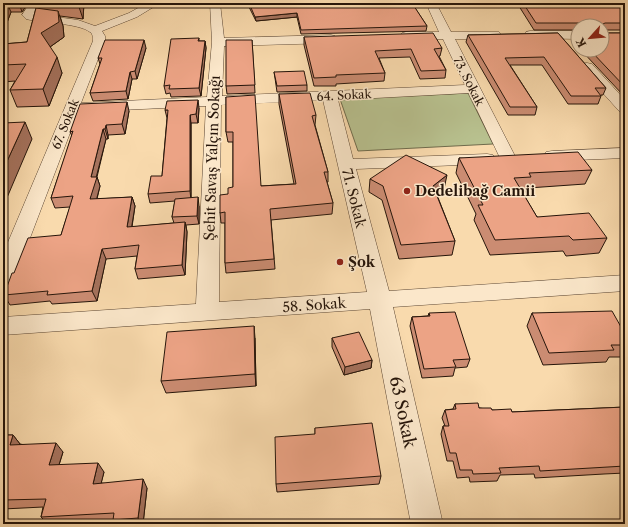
<svg xmlns="http://www.w3.org/2000/svg" width="628" height="527" font-family="'Libre Caslon Text',serif">
	<rect width="100%" height="100%" fill="#f9daad"/>
	<filter id="stains"><feTurbulence type="fractalNoise" baseFrequency=".005" numOctaves="4"/><feColorMatrix values="0 0 0 0 .2 0 0 0 0 .09 0 0 0 0 .02 0 0 0 .5 -.17"/></filter>
	<radialGradient id="worn" r=".72"><stop offset=".6" stop-color="#630" stop-opacity="0"/><stop offset="1" stop-color="#630" stop-opacity=".3"/></radialGradient>
	<path fill="#b8c18f" stroke="#6f6b4c" d="M468 93 493 144 358 151 340 99Z"/>
	<g fill="none" stroke-linecap="round" stroke-linejoin="round">
		<g stroke="#5b4633" stroke-width="1">
			<path id="minor" d="M30 3H40L34 14 78 20 95 26 129 13 147 3H160L137 17 102 31 105 36V41L81 103 207 97 212 42 210 3H220L224 38 331 35 335 36 337 39 335 42 331 43 224 46 222 96 465 85 443 39 406 40 402 39 400 36 402 33 406 32H439L426 3H436L451 32H499L501 35 499 38 495 39H455L516 158 514 162 508 163 502 162 500 158 469 93 338 100 353 159 487 154 493 155 495 159 493 163 487 164 356 169 389 291 625 275V291L393 307 443 524H411L370 309 3 335V317L196 304 206 106 78 112 14 280 11 286 3 288V254L93 41C93 38 93 34 90 32 78 23 42 23 26 19L22 15ZM323 100 367 292 219 302 221 105Z
				M530 31H578V39L526 38 524 35 526 32Z
				M587 63 592 64 625 100V114L620 112 582 70 580 67 582 64Z
				M625 148V158L552 161 546 160 544 156 546 152 552 151Z"/>
		</g>
		<use href="#minor" fill="#fbe7ca" fill-rule="evenodd"/>
	</g>
	<path fill="#cb8c72" stroke="#26150a" d="M3 3H28L22 12H11L3 33Z
		M34 3H84L83 19 60 16 63 26 64 37 50 47 62 73 49 106 17 107 10 90 15 81 3 82V44L27 42 36 8Z
		M247 3H417L416 5H413L427 26 426 31 301 34 297 17 256 21Z
		M517 3H624L625 30H603L604 33H625V95H623L581 50H602V26H578V30H534Z
		M558 33 606 88 603 95H601V96L598 104H568L542 65H510L537 107 535 115H508L466 42 468 35Z
		M575 33H578V47L572 40Z
		M304 37 442 48 440 56H439L446 70 445 78 420 79 410 57 379 58 385 73 384 81 336 84V86H314L304 45Z
		M199 38V41H205L206 48 201 96 171 97 170 93 166 94 164 86Z
		M252 40 255 93 227 94 226 86Z
		M146 48 137 79H132L128 99 93 101 90 93 100 64 98 58Z
		M274 72 307 85V91L277 92 275 78Z
		M279 94 316 115 315 125 328 172V182H327L333 203 332 214 271 220 275 269 226 273 225 263V223H221L220 213 228 194 233 187V142H228L226 132V97L261 186 294 184 279 104Z
		M199 108 198 123H191V198L199 206V224L186 225 187 232 185 275 138 279 135 269 137 256 106 259 97 301 52 304 50 301 10 305 4 295 14 273 61 235 70 207 55 208 51 198 72 136 70 132 129 111 125 134 108 135V139H106L97 177 100 186 97 199 132 197 135 206 132 227 174 223 172 217 175 201 150 203 148 194 162 176 167 118 165 110Z
		M459 158 592 170 585 184 528 188 526 192H522L537 217 607 238 599 253 566 256 563 251 490 255 474 220 476 214 456 173Z
		M370 179 444 189 437 195 455 241 452 255 399 259 382 200 369 192Z
		M429 313 470 359 467 367 455 368 453 376 422 378 410 326 412 317 428 316Z
		M532 313 625 334V354L623 357H609L606 362 543 365 527 326Z
		M255 338 256 386 166 393 161 381Z
		M332 338 372 360 371 368 344 375 332 347Z
		M455 404 492 410 512 412 625 407V473L604 474 535 478 534 474 500 475 497 481 470 482 469 477 457 478 453 461H447L441 434 443 426H445L442 418 445 410 453 409Z
		M315 428 381 476 379 484 277 492 276 484 315 434Z
		M3 435H13L20 444 63 452 59 465 104 472 101 483 147 488 143 524H115L114 521 48 524 41 517 43 507 3 509Z"/>
	<path fill="#a5725d" stroke="#26150a" d="M3 3H7L11 12 3 33Z
		M19 3H28L22 12Z
		M78 3H84L83 19 78 4Z
		M58 11 63 26 64 37 47 49 41 33Z
		M297 13V17L256 21 255 17Z
		M144 40 146 48 137 79 135 71Z
		M205 41 206 48 201 96 199 88Z
		M57 57 62 73 49 106 43 89Z
		M130 72 132 79 128 99 126 91Z
		M198 100 199 108 198 123 196 114Z
		M127 102 129 111 125 134 122 124Z
		M190 115 191 123V200L190 191Z
		M25 122 32 139 3 207V170Z
		M106 125 108 135V139L105 129Z
		M103 129 106 139 96 178 97 177 100 186 94 209 90 199 91 177Z
		M447 175 444 189 430 200 433 186Z
		M132 197 135 206 130 237 127 227Z
		M198 197 199 206V224L197 216Z
		M185 222 187 232 185 275 182 265Z
		M102 249 106 259 97 301 92 291Z
		M254 326 255 338 256 386 255 374Z
		M372 360 371 368 344 375 345 367Z
		M13 435 20 444 17 454 10 445Z
		M56 443 63 452 56 474 49 465Z
		M98 463 104 472 99 492 93 484Z
		M143 479 147 488 143 524H141L138 518Z"/>
	<path fill="#eca385" stroke="#26150a" d="M68 3H78V4Z
		M249 3H412L427 26 301 30 297 13 255 17Z
		M523 3H624L625 23H605L603 24 604 33H625V87L590 50H602V26H581V23H536Z
		M36 8 58 11 59 22 41 33 57 57 43 89 10 90 26 64 3 65V44L27 42Z
		M433 33 442 48 434 49 446 70 421 71 411 49 375 51 385 73 336 75V77L314 78 304 37Z
		M558 33 606 88H595L601 96H571L544 57 505 58 537 107H510L468 35Z
		M575 33H578V37Z
		M199 38 198 41H205L199 88 169 89 170 85 164 86 171 39Z
		M105 40H144L135 71 130 72 126 91 90 93 102 58H98Z
		M226 40H252L255 85 226 86Z
		M304 71 307 85 277 86 274 72Z
		M310 93 316 115 312 116 328 172H324L333 203 270 209 274 259 225 263V212L220 213V195L228 194V188L233 187V132H226V97L255 95 261 186 296 184 279 94Z
		M198 100 196 114 190 115V191L148 194 151 176H162L168 110H165L167 101Z
		M127 102 122 124 106 125 105 129H103L91 177H97L90 199 132 197 127 227 185 222 182 265 135 269 139 245 102 249 92 291 47 295 48 291 4 295 12 273H14L28 238 61 235 73 196 51 198 73 131 70 132 80 104Z
		M25 122 3 170V123Z
		M578 152 592 170 529 173 531 177 514 178 537 217 589 213 607 238 573 240 569 236 495 240 478 205H483L459 158Z
		M406 155 447 175 433 186 455 241 401 245 383 186 370 179Z
		M198 197 197 216 172 217 175 199Z
		M612 311 625 334V345H611L614 350 549 353 532 313Z
		M455 312 470 359 453 360 456 367 424 369 412 317 430 316 429 313Z
		M254 326 255 374 161 381 167 332Z
		M359 332 372 360 345 367 332 338Z
		M478 403 479 408H491L492 410 511 409 512 412 625 407V466L540 471 539 466 499 468 501 473 473 474 472 470H460L456 453H450L443 426H449L445 410 456 409 455 404Z
		M372 423 381 476 276 484 275 437 315 434V428Z
		M3 435H13L10 445 56 443 49 465 98 463 93 484 143 479 138 518 113 520 114 513 41 517 46 499 3 500Z"/>
	<g fill="#8f2418" stroke="#fbe7ca" stroke-width="1.5">
		<circle cx="407" cy="191" r="4"/>
		<circle cx="340" cy="262" r="4"/>
	</g>
	<g text-anchor="middle" dominant-baseline="central" stroke-width="3" stroke-linejoin="round" paint-order="stroke">
		<g font-size="12" fill="#26150a" stroke="#fbe7ca">
			<text transform="translate(469 81) rotate(63)">73. Sokak</text>
			<text transform="translate(344 95) rotate(-3)">64. Sokak</text>
			<text transform="translate(65 124) rotate(-68)">67. Sokak</text>
		</g>
		<g font-size="14" fill="#26150a" stroke="#fbe7ca">
			<text transform="translate(212 158) rotate(-88)">Şehit Savaş Yalçın Sokağı</text>
			<text transform="translate(354 198) rotate(76)">71. Sokak</text>
			<text transform="translate(314 305) rotate(-4)">58. Sokak</text>
		</g>
		<g font-size="14" font-weight="bold" fill="#26150a" stroke="#fbe7ca" text-anchor="start">
			<text x="415" y="191">Dedelibağ Camii</text>
			<text x="348" y="262">Şok</text>
		</g>
		<g font-size="17" fill="#26150a" stroke="#fbe7ca">
			<text transform="translate(403 412) rotate(78)">63 Sokak</text>
		</g>
	</g>
	<rect width="628" height="527" fill="none" stroke="#f9daad" stroke-width="16"/>
	<rect x="4" y="4" width="620" height="519" fill="none" stroke="#26150a" stroke-width="2"/>
	<rect x="8" y="8" width="612" height="511" fill="none" stroke="#26150a"/>
	<g transform="translate(590 38) rotate(243)"><circle r="19" fill="#fbe7ca" stroke="#a6937d"/>
	<path d="M0-3L7 15L0 10L-7 15Z" fill="#8f2418"/>
	<text y="-6" font-size="11" font-weight="bold" text-anchor="middle" fill="#26150a">K</text>
	</g>
	<rect width="100%" height="100%" filter="url(#stains)"/>
	<rect width="100%" height="100%" fill="url(#worn)"/>
</svg>
